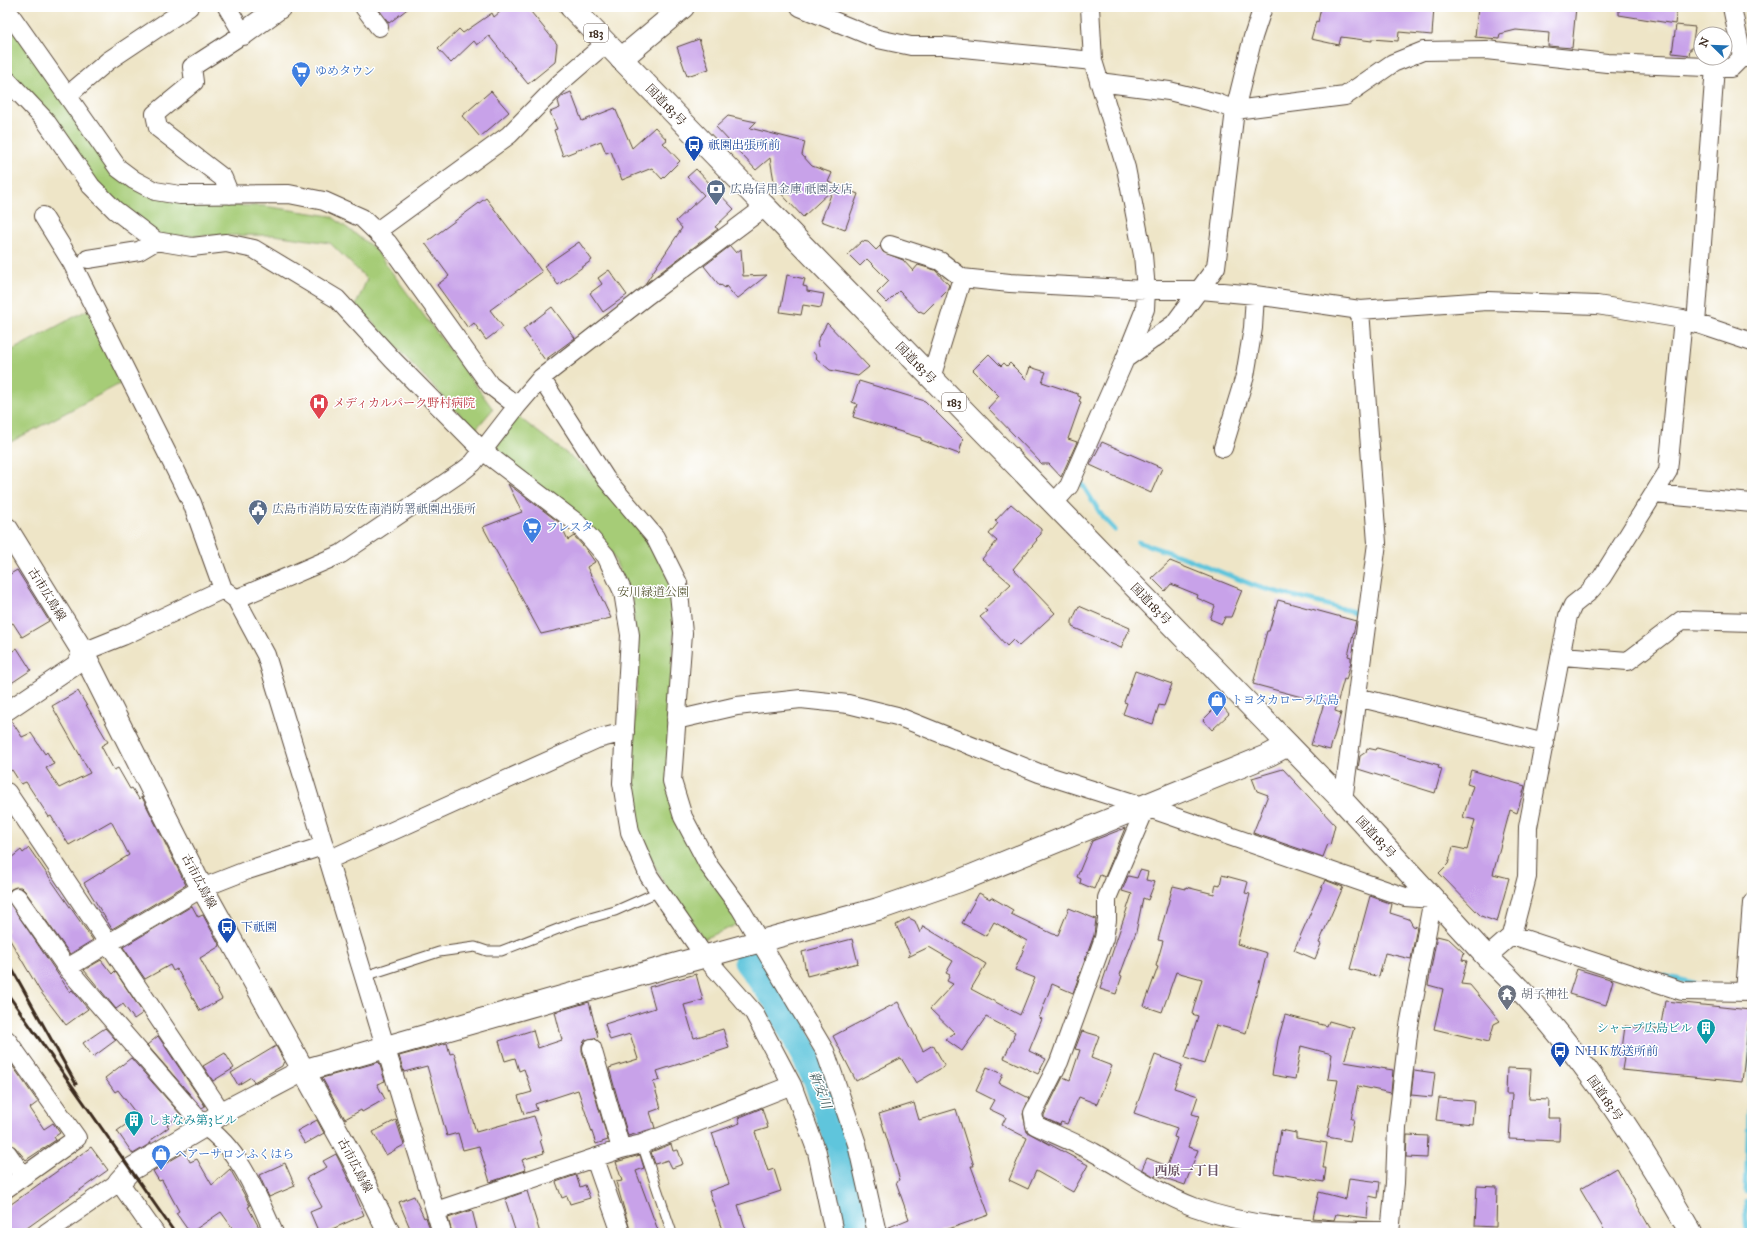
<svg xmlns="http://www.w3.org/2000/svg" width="1759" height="1240" font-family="'IM FELL Great Primer','Noto Serif JP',serif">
	<rect width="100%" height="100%" fill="#fff"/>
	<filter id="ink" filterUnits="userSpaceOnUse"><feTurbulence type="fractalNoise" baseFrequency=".025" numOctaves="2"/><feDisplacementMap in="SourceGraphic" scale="8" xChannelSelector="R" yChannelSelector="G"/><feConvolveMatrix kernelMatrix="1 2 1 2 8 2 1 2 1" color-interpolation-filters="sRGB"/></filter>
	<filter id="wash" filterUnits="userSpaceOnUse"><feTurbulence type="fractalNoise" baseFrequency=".012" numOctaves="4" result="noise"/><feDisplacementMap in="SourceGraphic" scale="16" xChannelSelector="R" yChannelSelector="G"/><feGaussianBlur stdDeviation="0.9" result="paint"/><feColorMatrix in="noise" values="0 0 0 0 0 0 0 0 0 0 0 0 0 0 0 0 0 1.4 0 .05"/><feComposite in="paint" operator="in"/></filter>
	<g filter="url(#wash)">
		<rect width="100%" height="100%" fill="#eee5c7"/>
		<path fill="#a6cc77" stroke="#707b4a" d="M7 22 136 188 197 205 264 206 331 216 374 248 493 409 475 430 356 305 367 279 330 243 274 235 162 236 105 193 7 73Z
			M89 309 127 380 7 444V353Z
			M517 416 591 472 646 534 676 585 668 780 743 922 704 939 663 882 637 829 631 776 638 664 632 599 610 549 493 452Z"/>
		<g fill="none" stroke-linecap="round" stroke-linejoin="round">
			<path stroke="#5fc5dc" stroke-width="5" d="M1079 479 1102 516 1115 530
				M1138 542 1186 558 1258 587 1362 614V617
				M1664 976 1694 983
				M1746 1192 1752 1033
				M1746 1202 1748 1233"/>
			<path stroke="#5fc5dc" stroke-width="29" d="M748 961 778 1001 818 1081 841 1150 862 1233"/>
		</g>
		<g id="blocks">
			<path fill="#c8a2e9" d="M377 7H410L389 23Z
				M506 7H527L557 44 555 62 528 84 489 36 477 45 474 41 451 63 438 49 459 29 463 33 492 13 494 17Z
				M1321 7H1434L1432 35 1399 32 1398 41 1372 39V41L1341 37 1339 45 1311 39 1316 21 1318 22Z
				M1478 7H1576L1572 48 1548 46 1549 33 1516 30 1500 34 1499 39 1475 37Z
				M1619 7H1677L1675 24 1619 15Z
				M1676 25 1695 27 1692 49H1690L1689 55 1672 53Z
				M699 39 709 69 687 76 677 47Z
				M491 91 509 112 480 137 462 116Z
				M571 92 582 121 615 108 632 148 655 127 667 140 663 143 680 161 662 179 652 168 622 180 611 151 606 153 601 141 563 156 554 130 557 129 550 112 560 108 558 101 562 96Z
				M728 116 756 122 750 128 805 142 802 155 812 166 832 173 828 182 858 194 845 230 821 221 833 189 803 217 775 187 770 158 756 170 716 127Z
				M696 169 734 209 715 227 718 229 645 284 682 228 676 221 704 195 687 177Z
				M486 198 542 272 490 310 503 327 486 340 474 323 468 328 437 285 449 276 425 243Z
				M862 241 868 242 876 250 880 246 883 252 903 260 913 271 918 265 935 270 949 285 947 290 924 313 920 311 919 312 899 291 887 303 877 293 889 281 867 259 860 266 848 254Z
				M579 242 592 260 558 285 544 266Z
				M730 246 736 253 741 249 743 276 767 275 737 299 726 286 725 288 721 285 720 286 704 266Z
				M609 270 627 295 603 312 590 293 602 284 598 278Z
				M787 275 805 279 803 286 807 287V291L824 294 821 308 803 305 801 315 780 312Z
				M552 307 575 338 545 360 523 329Z
				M827 323 869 367 858 376 830 370 816 358 817 357 813 352 818 347 817 342Z
				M989 354 1001 366 1004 363 1007 366 1010 363 1026 379 1030 367 1046 372 1042 382 1078 394V396L1081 397 1079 401 1081 402 1068 439 1077 442 1061 477 1049 464H1042L988 408 999 396 973 370Z
				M859 381 925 401 963 439 959 454 921 440V438L853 417 857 404 852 402Z
				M1102 442 1162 468 1151 493 1090 465Z
				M508 484 560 523 568 540 574 536 585 548 595 562 587 567 611 618 541 634 483 527 522 512Z
				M1011 504 1041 529V534L1036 539 1037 540 1013 569 1055 613 1019 646 1013 640 1007 646 980 617 987 611 984 609 1011 584 982 559 997 541 989 534 998 523 995 521Z
				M1170 561 1242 590 1231 617H1225L1222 624 1210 619 1215 606 1197 598 1198 595 1171 584 1165 591 1152 578Z
				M17 570 49 621 22 637 13 623 7 626V576Z
				M1278 600 1356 621 1348 656 1351 657V662L1346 680 1344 679 1335 711 1341 713 1330 750 1311 745 1324 703 1253 684 1267 631H1269Z
				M1079 606 1130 628 1121 648 1072 627V621Z
				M17 648 31 670 7 686V655Z
				M1135 671 1172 684 1164 706 1159 705 1153 724 1123 714 1127 703 1124 702Z
				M78 691 108 742 101 746 114 770 118 768 130 789 132 788 139 799 142 797 186 885 112 929 84 883 129 855 111 821 69 845 51 816 49 817 26 782 21 784 12 770 7 773V721L11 720 22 737 31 733 45 754 47 752 54 764 46 768 59 788 90 773 52 706Z
				M1220 703 1229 714 1212 730 1203 720Z
				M1367 748 1376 750 1377 748 1439 765 1438 768 1442 769 1435 793 1358 769 1360 756 1366 752Z
				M1283 769 1335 825 1330 845 1328 844 1323 857 1253 833 1268 795 1257 791 1252 778Z
				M1471 770 1525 786 1517 813 1510 810 1493 874 1509 878 1497 922 1481 916 1439 873 1448 864 1453 847 1467 850 1475 820 1463 817 1473 786 1467 784Z
				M1125 828 1105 877 1100 875 1094 889 1080 883 1081 879 1077 877 1092 841Z
				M29 848 93 940 70 954 25 891 21 887H16L11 889 7 895V864L12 860 11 858 21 850 23 853Z
				M1140 870 1148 872 1146 880 1155 882 1148 900 1143 898 1136 932 1120 975 1122 976 1116 994 1100 989 1132 894 1122 891 1128 876 1137 878Z
				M1222 875 1248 882 1245 893 1250 894 1237 944 1267 953 1246 1033 1216 1025 1204 1064 1185 1058 1198 1016 1192 1014 1202 979 1176 972 1162 1012 1144 1006 1158 967 1156 966 1163 941 1158 940 1173 886 1186 889V887L1214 894 1216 884 1220 885Z
				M1325 880 1343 887 1319 943 1321 944 1315 959 1294 950Z
				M979 893 990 899 991 897 1013 910 1011 914 1053 934 1058 935 1069 908 1096 919 1094 935 1073 993 1052 984 1039 1018 1042 1019 1029 1051 1046 1059 1038 1074 1004 1058 1014 1037 1013 1036 1015 1032 986 1017 962 1051 945 1039 955 1033 930 1009 953 984 947 981 950 975 946 973 953 961 929 947 908 957 910 954 896 925 909 918 915 921 920 933 923 926 986 964 971 989 1020 1015 1035 978 1015 970 1027 941 994 922 986 936 962 923Z
				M1370 896 1392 904 1390 913 1409 919 1413 926 1417 927 1411 959 1385 953 1379 977 1350 969Z
				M7 899 70 992 72 990 88 1009 66 1025 40 991 7 935Z
				M192 906 198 917 203 915 220 946 200 958 222 999 200 1011 177 969 173 971 170 965 145 979 123 947Z
				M1437 936 1449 939 1464 953 1462 960 1467 961 1461 984 1470 985 1500 1021 1494 1024 1489 1042 1434 1029 1443 989 1428 985Z
				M852 939 858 963 807 976 802 952Z
				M101 960 112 974 115 971 143 1013 134 1019 123 1004 116 1009 84 970Z
				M1577 969 1613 980 1606 1005 1569 994Z
				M696 974 703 1000 684 1005 694 1038 723 1029 729 1048 657 1071 660 1080 653 1082 661 1108 650 1112 655 1128 628 1136 609 1068 638 1059 630 1034 610 1040 605 1024 655 1008 649 987Z
				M1665 1001 1750 1010 1742 1082 1622 1070 1624 1058 1621 1057 1625 1026 1660 1030Z
				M589 1002 598 1037 585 1040 582 1045V1051L608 1140 596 1144 578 1090 535 1104 537 1110 524 1114 518 1096 532 1092 524 1069 519 1071 515 1058 505 1061 499 1041 533 1030 538 1048 562 1040 555 1012Z
				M898 1002 923 1051 933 1045 945 1066 916 1083 901 1058 856 1081 833 1036Z
				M1285 1015 1327 1026 1329 1021 1354 1028 1344 1062 1393 1070 1391 1093 1358 1086 1351 1119H1354L1350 1141 1327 1137 1338 1080 1328 1079 1332 1054 1301 1046 1295 1079 1272 1075 1278 1040Z
				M105 1028 116 1040 93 1057 83 1043Z
				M1082 1031 1099 1036 1091 1058 1112 1066 1097 1104 1079 1097 1067 1124 1061 1122 1060 1125 1044 1118V1115L1063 1077 1070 1080 1080 1050 1075 1049Z
				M158 1036 205 1106 202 1108 147 1045Z
				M447 1043 450 1054 454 1053 476 1132 534 1116 542 1139 540 1140 544 1153 522 1160 526 1170 490 1182 479 1146 463 1150 458 1133 447 1136 427 1066 404 1072 399 1056Z
				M276 1046 284 1061 282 1066 254 1082 251 1077 238 1085 231 1073Z
				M225 1053 234 1068 213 1081 203 1066Z
				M1155 1055 1182 1065 1174 1088 1198 1096 1192 1114 1199 1116 1188 1147 1198 1150 1185 1185 1156 1175 1155 1177 1142 1169 1147 1158 1167 1166 1177 1138 1174 1137 1177 1128 1134 1113Z
				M7 1058 38 1102 30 1108 44 1129 53 1123 60 1133 54 1137 56 1140 26 1160 15 1147 7 1143Z
				M131 1058 181 1115 167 1125 169 1127 150 1141 151 1143 133 1154 117 1131 138 1116 118 1090 115 1092 105 1078Z
				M379 1062 385 1081 377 1084 385 1099 362 1112 361 1110 345 1119 322 1078Z
				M987 1067 1003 1074 999 1083 1029 1098 1023 1114 1027 1132 1088 1165 1073 1192 1036 1171 1028 1189 1009 1180 1027 1138 1002 1125 1006 1117 989 1109 994 1100 976 1091Z
				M1507 1068 1531 1069 1529 1099 1549 1100 1548 1118H1560L1559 1141 1509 1139 1512 1094H1506Z
				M1414 1070 1435 1073 1432 1097 1411 1095Z
				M1439 1098 1474 1101 1472 1124 1436 1120Z
				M914 1103 919 1120 956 1109 974 1166H971L989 1215 937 1233H887V1228L909 1219 896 1182 900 1180 879 1114Z
				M762 1108 768 1128 755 1132 768 1171 774 1169 781 1191 738 1205 747 1233H723L709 1191 729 1184 712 1133 740 1123 738 1118Z
				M317 1120 324 1133 305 1144 297 1131Z
				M396 1120 404 1145 386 1155 373 1132Z
				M1281 1130 1296 1133V1138L1327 1143 1323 1168H1326L1324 1182 1274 1173Z
				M1407 1135 1428 1136 1427 1158 1406 1157Z
				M671 1144 673 1151 678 1150 683 1164 672 1168 668 1160 655 1164 651 1152Z
				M91 1147 108 1170 20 1233H7V1207Z
				M185 1152 190 1162 197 1159 212 1185 230 1169 244 1194 250 1206 248 1207 262 1233H236L221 1212 190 1233 176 1213 179 1211 162 1180 159 1181 153 1171Z
				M336 1154 350 1182 364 1215 323 1233H319L310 1212 322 1207 306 1178 327 1167 323 1161Z
				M640 1155 644 1168 636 1171 659 1233H631L616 1182 622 1181 616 1162Z
				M285 1163 295 1186 269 1197 259 1175Z
				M1616 1168 1653 1233H1606L1580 1189Z
				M576 1175 580 1187 585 1185 590 1198 570 1204 567 1196 562 1198 556 1182Z
				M1349 1178 1380 1182 1378 1198 1369 1196 1367 1218 1336 1214 1334 1220 1313 1218 1319 1192 1346 1199Z
				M1477 1186 1497 1187 1496 1227 1475 1226Z
				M527 1191 540 1233H516L505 1199Z
				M414 1196 424 1218 426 1217 431 1233H412L399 1202Z
				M472 1210 477 1230 466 1233H452L448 1218Z"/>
		</g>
	</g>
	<g filter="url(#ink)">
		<use href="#blocks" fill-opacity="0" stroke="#564637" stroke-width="1"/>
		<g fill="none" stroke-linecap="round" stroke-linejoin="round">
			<g stroke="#564637" stroke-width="11">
				<path id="service" d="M365 976 439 952 475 947 487 951H501L576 922 615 911 660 891
					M642 1144 672 1233"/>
			</g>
			<g stroke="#564637" stroke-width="20">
				<path id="minor" d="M227 7 243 34 192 67 194 82 155 114 158 128 223 178 230 195
					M364 7 379 27
					M800 7 878 39 911 46H943L1093 61
					M1732 7 1742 57
					M7 10 118 168 134 180 155 191 180 195 289 194 324 201 362 218 388 243 490 385 517 406
					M7 80 45 120 91 186 115 210 156 241 192 247 226 243 254 249 337 299 393 360 483 451 577 523 606 556 623 592 630 635 622 783 630 832 649 876 705 957 754 1013 792 1085 817 1152 834 1233
					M1099 82 1169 91 1217 103 1235 110 1345 96 1393 63 1423 51 1486 50 1607 63 1731 68 1742 57 1752 59
					M68 95 108 61 189 7
					M43 216 72 263 192 503 223 589 236 599 266 655 442 1233
					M377 231 509 135 561 82 606 43
					M890 245 940 261 962 278 931 378
					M88 259 139 251 156 241
					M962 278 1010 283 1146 290H1201L1255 295 1360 310 1487 301 1597 305 1683 319 1752 342
					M1696 324 1715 67
					M1125 359 1174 324 1216 267 1235 110 1253 37 1263 7
					M541 378 606 479 655 537 678 583 683 633 672 781 683 817 709 866 740 908 825 1051 857 1144 877 1233
					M1223 448 1245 376 1253 328 1255 295
					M1654 494 1752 503
					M1054 503 1069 486 1125 359 1145 309 1146 290 1143 255 1126 168 1093 61 1090 7
					M236 599 341 554 463 471 473 463 517 406 541 378 645 297 765 207
					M1562 656 1628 661 1682 620 1752 622
					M1357 697 1545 743
					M7 711 75 665 83 652 123 636 223 589
					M676 720 737 706 801 699 848 704 897 716 1039 773 1146 807 1405 897 1433 899 1409 1026 1397 1128 1395 1183 1390 1233
					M7 792 222 1113
					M1343 801 1377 543 1360 310
					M1146 807 1107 898V920L1104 938 1059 1062 1033 1113 1035 1125C1054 1134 1074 1142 1093 1152 1125 1170 1158 1193 1194 1207 1257 1230 1324 1231 1391 1231
					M328 860 597 739 625 732
					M17 897 67 968 204 1126C240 1149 257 1196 274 1233
					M1512 935 1527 877 1528 827 1568 616 1573 605 1588 593 1602 577 1668 471 1683 319
					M1487 957 1512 935 1682 991 1752 992
					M67 968 202 888 248 870 323 846
					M1745 992 1752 903
					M7 1040 77 1138 7 1188
					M592 1048 621 1149
					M7 1153 23 1176
					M595 1159 621 1233
					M436 1211 621 1149 642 1144 792 1085
					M46 1233 119 1182 155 1233"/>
			</g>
			<g stroke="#564637" stroke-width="24">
				<path id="tertiary" d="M243 34 280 7
					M621 59 683 7
					M119 1182 130 1170 204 1126 222 1113 302 1071 677 964 878 909 959 881 1269 755 1288 745"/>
			</g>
			<g stroke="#564637" stroke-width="24">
				<path id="secondary" d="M7 529 83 652 195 875 356 1165 389 1233"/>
			</g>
			<g stroke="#564637" stroke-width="24">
				<path id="trunk" d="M571 7 1343 801 1487 957C1571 1035 1635 1134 1691 1233"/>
			</g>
			<use href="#service" stroke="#fff" stroke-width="9"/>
			<use href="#minor" stroke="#fff" stroke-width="18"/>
			<use href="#tertiary" stroke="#fff" stroke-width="22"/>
			<use href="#secondary" stroke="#fff" stroke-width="22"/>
			<use href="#trunk" stroke="#fff" stroke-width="22"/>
			<path stroke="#3b2a1e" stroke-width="3" d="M7 960 76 1084
				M7 993 175 1233"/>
		</g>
	</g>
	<defs>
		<g id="supermarket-pin" transform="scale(1)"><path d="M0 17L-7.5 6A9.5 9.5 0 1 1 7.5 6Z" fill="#3f7fe0" stroke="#fff"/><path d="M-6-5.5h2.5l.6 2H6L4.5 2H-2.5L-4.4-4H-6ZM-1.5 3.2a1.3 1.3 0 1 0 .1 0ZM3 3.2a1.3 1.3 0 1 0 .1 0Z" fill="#fff"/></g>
		<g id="bus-pin" transform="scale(1)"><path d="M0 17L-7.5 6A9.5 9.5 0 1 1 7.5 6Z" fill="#1a4fb4" stroke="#fff"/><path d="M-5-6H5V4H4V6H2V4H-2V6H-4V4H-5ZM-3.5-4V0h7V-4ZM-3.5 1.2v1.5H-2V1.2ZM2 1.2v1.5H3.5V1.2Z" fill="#fff"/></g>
		<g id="bank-pin" transform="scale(1)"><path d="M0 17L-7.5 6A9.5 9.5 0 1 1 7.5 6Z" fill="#5c6f8a" stroke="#fff"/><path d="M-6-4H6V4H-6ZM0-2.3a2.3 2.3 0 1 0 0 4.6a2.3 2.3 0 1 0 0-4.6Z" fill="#fff"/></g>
		<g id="hospital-pin" transform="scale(1)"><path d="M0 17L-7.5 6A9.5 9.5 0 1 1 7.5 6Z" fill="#e0444e" stroke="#fff"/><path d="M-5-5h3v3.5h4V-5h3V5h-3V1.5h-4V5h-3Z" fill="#fff"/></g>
		<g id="civic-pin" transform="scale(1)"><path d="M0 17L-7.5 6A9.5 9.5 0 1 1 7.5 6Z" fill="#5c6f8a" stroke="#fff"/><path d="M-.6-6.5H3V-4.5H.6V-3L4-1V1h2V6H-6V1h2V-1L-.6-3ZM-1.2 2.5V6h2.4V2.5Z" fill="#fff"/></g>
		<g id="shop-pin" transform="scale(1)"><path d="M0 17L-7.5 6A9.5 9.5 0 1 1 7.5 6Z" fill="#3f7fe0" stroke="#fff"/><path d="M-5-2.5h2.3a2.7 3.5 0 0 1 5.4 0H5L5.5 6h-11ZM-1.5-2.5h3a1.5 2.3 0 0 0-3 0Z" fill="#fff"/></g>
		<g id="temple-pin" transform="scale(1)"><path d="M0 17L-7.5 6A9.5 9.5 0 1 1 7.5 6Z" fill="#6b7280" stroke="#fff"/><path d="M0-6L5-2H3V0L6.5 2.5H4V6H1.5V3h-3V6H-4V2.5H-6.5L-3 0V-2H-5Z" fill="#fff"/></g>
		<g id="building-pin" transform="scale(1)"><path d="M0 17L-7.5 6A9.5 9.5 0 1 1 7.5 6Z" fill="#0f9aa8" stroke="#fff"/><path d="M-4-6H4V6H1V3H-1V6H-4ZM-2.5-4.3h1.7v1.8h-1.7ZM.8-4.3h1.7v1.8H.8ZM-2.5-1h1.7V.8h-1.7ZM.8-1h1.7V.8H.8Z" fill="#fff"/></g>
	</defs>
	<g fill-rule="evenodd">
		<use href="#supermarket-pin" x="301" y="71"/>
		<use href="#bus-pin" x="694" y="145"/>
		<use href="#bank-pin" x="716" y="189"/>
		<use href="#hospital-pin" x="319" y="403"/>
		<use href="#civic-pin" x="258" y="509"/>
		<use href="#supermarket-pin" x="532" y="527"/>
		<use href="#shop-pin" x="1217" y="700"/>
		<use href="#bus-pin" x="227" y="927"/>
		<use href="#temple-pin" x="1507" y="994"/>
		<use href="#building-pin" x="1706" y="1028"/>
		<use href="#bus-pin" x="1560" y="1051"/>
		<use href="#building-pin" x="134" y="1120"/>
		<use href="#shop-pin" x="161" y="1154"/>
	</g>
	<g text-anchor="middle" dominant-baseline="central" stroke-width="3" stroke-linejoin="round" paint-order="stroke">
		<g fill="#fff" stroke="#766a62" stroke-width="1">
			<rect x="584" y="24" width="24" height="18" rx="3"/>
			<rect x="942" y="393" width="24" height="18" rx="3"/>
		</g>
		<g font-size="11" font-weight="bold" fill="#3b2a1e">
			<text x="596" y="33">183</text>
			<text x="954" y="402">183</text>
		</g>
		<g font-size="12" fill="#366cbe" stroke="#fff" text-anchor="start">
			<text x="315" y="71">ゆめタウン</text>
			<text x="546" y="527">フレスタ</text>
			<text x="1231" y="700">トヨタカローラ広島</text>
			<text x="175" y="1154">ヘアーサロンふくはら</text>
		</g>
		<g font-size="12" fill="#3b2a1e" stroke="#fff">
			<text transform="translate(666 105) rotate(46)">国道183号</text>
			<text transform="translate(916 363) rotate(46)">国道183号</text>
			<text transform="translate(47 594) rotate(58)">古市広島線</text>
			<text transform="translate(1151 604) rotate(46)">国道183号</text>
			<text transform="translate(1376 837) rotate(47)">国道183号</text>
			<text transform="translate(199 881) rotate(62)">古市広島線</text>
			<text transform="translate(1605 1098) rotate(55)">国道183号</text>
			<text transform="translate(355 1165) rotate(62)">古市広島線</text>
		</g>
		<g font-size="12" fill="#164399" stroke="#fff" text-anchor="start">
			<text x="708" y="145">祇園出張所前</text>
			<text x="241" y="927">下祇園</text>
			<text x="1574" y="1051">ＮＨＫ放送所前</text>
		</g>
		<g font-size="12" fill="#4e5e75" stroke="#fff" text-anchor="start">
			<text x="730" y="189">広島信用金庫 祇園支店</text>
			<text x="272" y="509">広島市消防局安佐南消防署祇園出張所</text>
		</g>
		<g font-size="12" fill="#be3a42" stroke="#fff" text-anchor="start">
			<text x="333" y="403">メディカルパーク野村病院</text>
		</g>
		<g font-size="12" fill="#5b5b39" stroke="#fff">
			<text x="653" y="592">安川緑道公園</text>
		</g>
		<g font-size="12" fill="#5b616d" stroke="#fff" text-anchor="start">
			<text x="1521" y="994">胡子神社</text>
		</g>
		<g font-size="12" fill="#0d838f" stroke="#fff" text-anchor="end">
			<text x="1692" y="1028">シャープ広島ビル</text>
			<text x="148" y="1120" text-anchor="start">しまなみ第3ビル</text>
		</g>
		<g font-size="13" font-style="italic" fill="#486060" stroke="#fff">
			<text transform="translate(820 1090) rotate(69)">新安川</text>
		</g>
		<g font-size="13" font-weight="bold" fill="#6c5465" stroke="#fff">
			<text x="1187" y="1171">西原一丁目</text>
		</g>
	</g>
	<rect width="1759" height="1240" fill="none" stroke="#fff" stroke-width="24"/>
	<g transform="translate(1713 46) rotate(293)"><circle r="19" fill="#ffffff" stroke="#b1aaa5"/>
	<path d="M0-3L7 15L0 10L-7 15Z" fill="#1f6fb2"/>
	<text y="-6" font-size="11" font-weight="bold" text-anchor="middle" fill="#3b2a1e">N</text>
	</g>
</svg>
